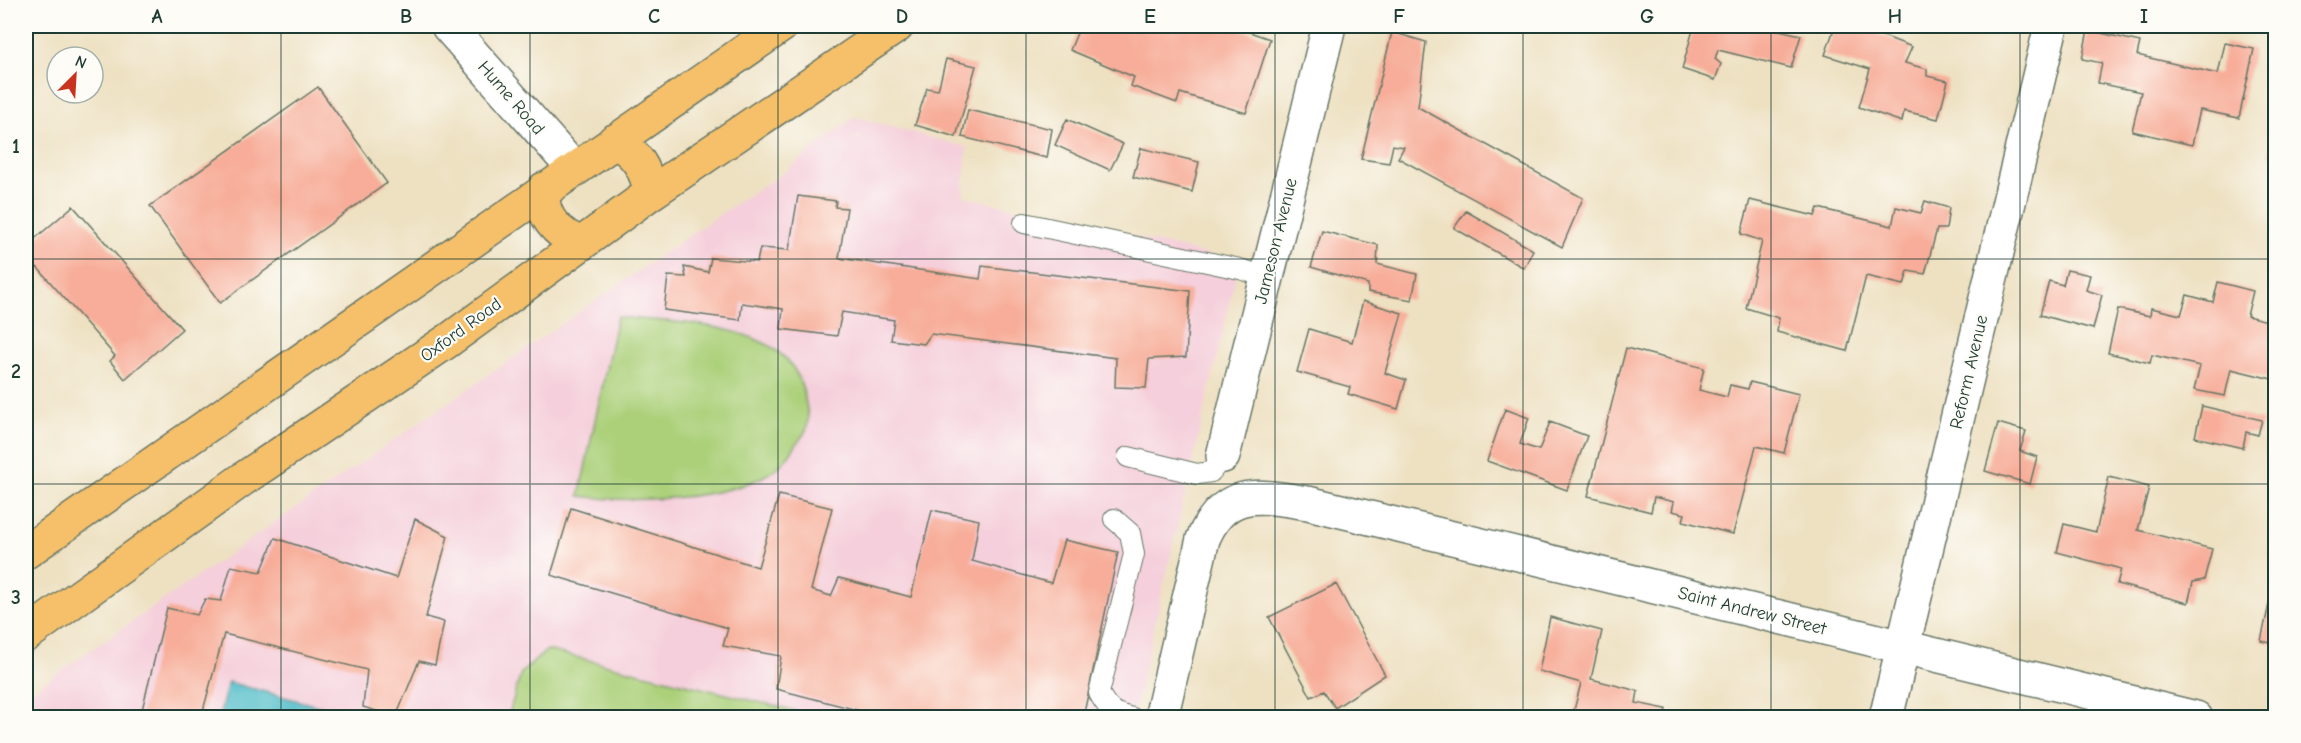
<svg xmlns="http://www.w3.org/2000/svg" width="2301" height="743" font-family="'Comic Neue',sans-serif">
	<rect width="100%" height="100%" fill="#fdfcf7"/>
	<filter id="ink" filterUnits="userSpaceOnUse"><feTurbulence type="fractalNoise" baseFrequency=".0167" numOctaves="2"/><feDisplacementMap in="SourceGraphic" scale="12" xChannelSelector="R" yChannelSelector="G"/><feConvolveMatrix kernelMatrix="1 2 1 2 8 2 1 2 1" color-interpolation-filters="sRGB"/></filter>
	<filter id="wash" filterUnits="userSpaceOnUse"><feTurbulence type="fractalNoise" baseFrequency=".008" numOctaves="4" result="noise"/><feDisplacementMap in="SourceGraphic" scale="24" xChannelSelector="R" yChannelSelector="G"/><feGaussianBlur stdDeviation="1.35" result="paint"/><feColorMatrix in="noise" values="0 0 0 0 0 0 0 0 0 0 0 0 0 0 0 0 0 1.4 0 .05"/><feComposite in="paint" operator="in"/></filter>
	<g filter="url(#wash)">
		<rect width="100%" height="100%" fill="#eee1c2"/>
		<path fill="#f5cfdb" d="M854 117 967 147 963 196 1239 262 1133 717 26 718V695L732 206 782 174Z"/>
		<path fill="#abd079" stroke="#658656" stroke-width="1.5" d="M617 317C666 322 720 321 764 343 788 355 801 374 805 399 807 407 809 419 807 427 806 432 801 438 798 442 790 454 783 465 771 472 726 501 631 503 579 496Z
			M547 650 820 717H508L521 673Z"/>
		<path fill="#4fbcc9" stroke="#377c7e" stroke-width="1.5" d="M228 682 348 714 347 717H219Z"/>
		<g id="blocks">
			<path fill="#f7ad99" d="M1080 26H1232L1270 39 1246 113 1180 93 1177 103 1131 86 1134 77 1070 50Z
				M1694 26H1761L1801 35 1791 68 1718 50 1715 59 1721 64 1715 80 1682 69Z
				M1835 26H1879L1878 34 1912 47 1905 63 1927 69V76L1948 81 1938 119 1904 111 1902 122 1859 107 1870 69 1825 55Z
				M2088 30 2140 42 2137 55 2218 74 2225 43 2254 49 2239 118 2200 110 2192 145 2132 131 2141 92 2098 83 2102 63 2082 59Z
				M1392 32 1426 42 1418 107 1583 198 1562 247 1398 158 1404 147 1393 145 1389 163 1361 159Z
				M946 59 976 66 956 137 915 125 927 88 938 90Z
				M318 87 387 183 220 303 150 206Z
				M968 110 1052 129 1047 158 962 137Z
				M1067 119 1123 144 1110 170 1055 145Z
				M2275 127H2276V156L2268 154Z
				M1141 148 1199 162 1192 192 1133 177Z
				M798 196 836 201 835 207 847 208 839 258 980 279 982 266 1190 291 1186 357 1149 359 1146 388 1115 387 1116 358 931 334 924 344 891 340 894 320 842 312 837 336 781 329 783 309 742 303 740 320 664 310 668 276 686 277 684 267 708 272 711 258 757 262 760 248 789 250Z
				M1750 200 1815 216 1818 208 1892 226 1896 207 1921 213 1925 201 1949 208 1946 229H1937L1925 274 1908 271 1904 285 1866 276 1847 351 1777 332 1779 318 1746 308 1762 241 1741 234Z
				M73 206 182 329 125 379 110 361 115 356 37 267 26 277V236L31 242Z
				M1466 211 1533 250 1524 268 1454 228Z
				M1322 231 1378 245 1377 264 1417 274 1412 300 1368 292V284L1311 267Z
				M2067 270 2090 275 2086 290 2102 295 2093 329 2040 315 2049 281 2063 285Z
				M2218 282 2253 291 2247 316 2276 323V380L2231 369 2225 396 2194 390 2200 366 2152 355 2150 363 2108 353 2118 309 2150 316 2151 308 2181 315 2187 295 2213 302Z
				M1363 301 1402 313 1385 373 1406 380 1398 409 1348 394 1350 387 1297 372 1309 329 1352 342Z
				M1626 348 1704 368 1699 390 1727 397 1730 385 1748 389 1750 382 1799 394 1784 453 1756 446 1733 534 1683 521 1685 514 1672 511 1674 502 1654 497 1651 512 1588 496Z
				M2202 406 2262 420 2258 435 2246 432 2243 448 2195 437Z
				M1505 409 1529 418 1520 444 1539 450 1550 422 1587 436 1567 490 1487 461Z
				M1998 423 2026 431 2020 451 2037 457 2030 484 1985 471Z
				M2109 477 2149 487 2138 530 2212 549 2204 580 2193 582 2188 603 2117 584 2121 569 2057 552 2064 524 2096 532Z
				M779 495 832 508 811 590 831 596 839 578 911 597 932 510 979 520 972 561 1051 583 1064 540 1118 552 1083 718H888L776 689 781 656 723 646 728 628 551 575 571 508 758 567Z
				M415 519 448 536 426 617 444 622 435 665 419 661 396 717 363 707 367 670 224 634 201 718H140L167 608 197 615 205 599 221 601 231 566 261 572 275 538 396 578Z
				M2275 577H2276V644L2261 641Z
				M1336 584 1385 675 1335 708 1324 691 1311 697 1269 617Z
				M1550 617 1602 631 1591 679 1638 691 1636 703 1666 709 1664 718H1572L1581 683 1539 671Z"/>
		</g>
	</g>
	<g filter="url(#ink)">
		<use href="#blocks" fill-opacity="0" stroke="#677666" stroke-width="1.5"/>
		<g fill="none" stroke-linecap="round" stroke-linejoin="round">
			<g stroke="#677666" stroke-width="22">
				<path id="lane" d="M1024 223 1240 269 1267 277
					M1128 457 1197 474 1211 472 1223 456
					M1114 519 1130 533 1134 554 1099 693C1108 710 1113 713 1132 718"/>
			</g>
			<g stroke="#677666" stroke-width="36">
				<path id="street" d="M448 26 574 169
					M1223 456 1329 26
					M1161 718 1203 539C1225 486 1261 496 1308 503L2196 718
					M1886 718 2051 26"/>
			</g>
			<g stroke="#677666" stroke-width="36">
				<path id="primary" d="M614 141C637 153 645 168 651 193
					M544 189C539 215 557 233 579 243
					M26 552 781 26
					M26 635 243 479 449 340 651 193 897 26"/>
			</g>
			<use href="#lane" stroke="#fff" stroke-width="20"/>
			<use href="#street" stroke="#fff" stroke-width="33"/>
			<use href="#primary" stroke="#f6c06b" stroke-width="33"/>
		</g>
	</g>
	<path fill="none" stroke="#1f3d34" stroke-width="1.5" stroke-opacity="0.55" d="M281 26V718M530 26V718M778 26V718M1026 26V718M1275 26V718M1523 26V718M1771 26V718M2020 26V718M26 259H2276M26 484H2276"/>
	<g text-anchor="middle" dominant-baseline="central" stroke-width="4.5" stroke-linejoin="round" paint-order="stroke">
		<g font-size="18" fill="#1f3d34" stroke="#fdfcf7">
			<text transform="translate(511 98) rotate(49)">Hume Road</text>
			<text transform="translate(1276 241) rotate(-76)">Jameson Avenue</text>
			<text transform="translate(461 330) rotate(-36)">Oxford Road</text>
			<text transform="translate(1969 372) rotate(-77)">Reform Avenue</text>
			<text transform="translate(1752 611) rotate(14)">Saint Andrew Street</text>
		</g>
	</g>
	<rect width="2301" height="743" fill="none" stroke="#fdfcf7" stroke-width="66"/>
	<g transform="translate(75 75) rotate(24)"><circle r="28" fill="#fdfcf7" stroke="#a4b0a9" stroke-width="1.5"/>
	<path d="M0-4.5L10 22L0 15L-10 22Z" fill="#c8321e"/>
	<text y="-9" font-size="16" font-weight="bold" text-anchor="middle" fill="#1f3d34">N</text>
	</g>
	<rect x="33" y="33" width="2235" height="677" fill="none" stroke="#1f3d34" stroke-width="2"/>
	<g font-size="20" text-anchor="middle" font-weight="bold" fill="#1f3d34">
		<text x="157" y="23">A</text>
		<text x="406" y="23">B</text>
		<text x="654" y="23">C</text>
		<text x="902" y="23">D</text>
		<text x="1150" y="23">E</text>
		<text x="1399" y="23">F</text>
		<text x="1647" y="23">G</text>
		<text x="1895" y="23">H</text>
		<text x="2144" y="23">I</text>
		<text x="16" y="153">1</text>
		<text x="16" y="378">2</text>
		<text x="16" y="604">3</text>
	</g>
</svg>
